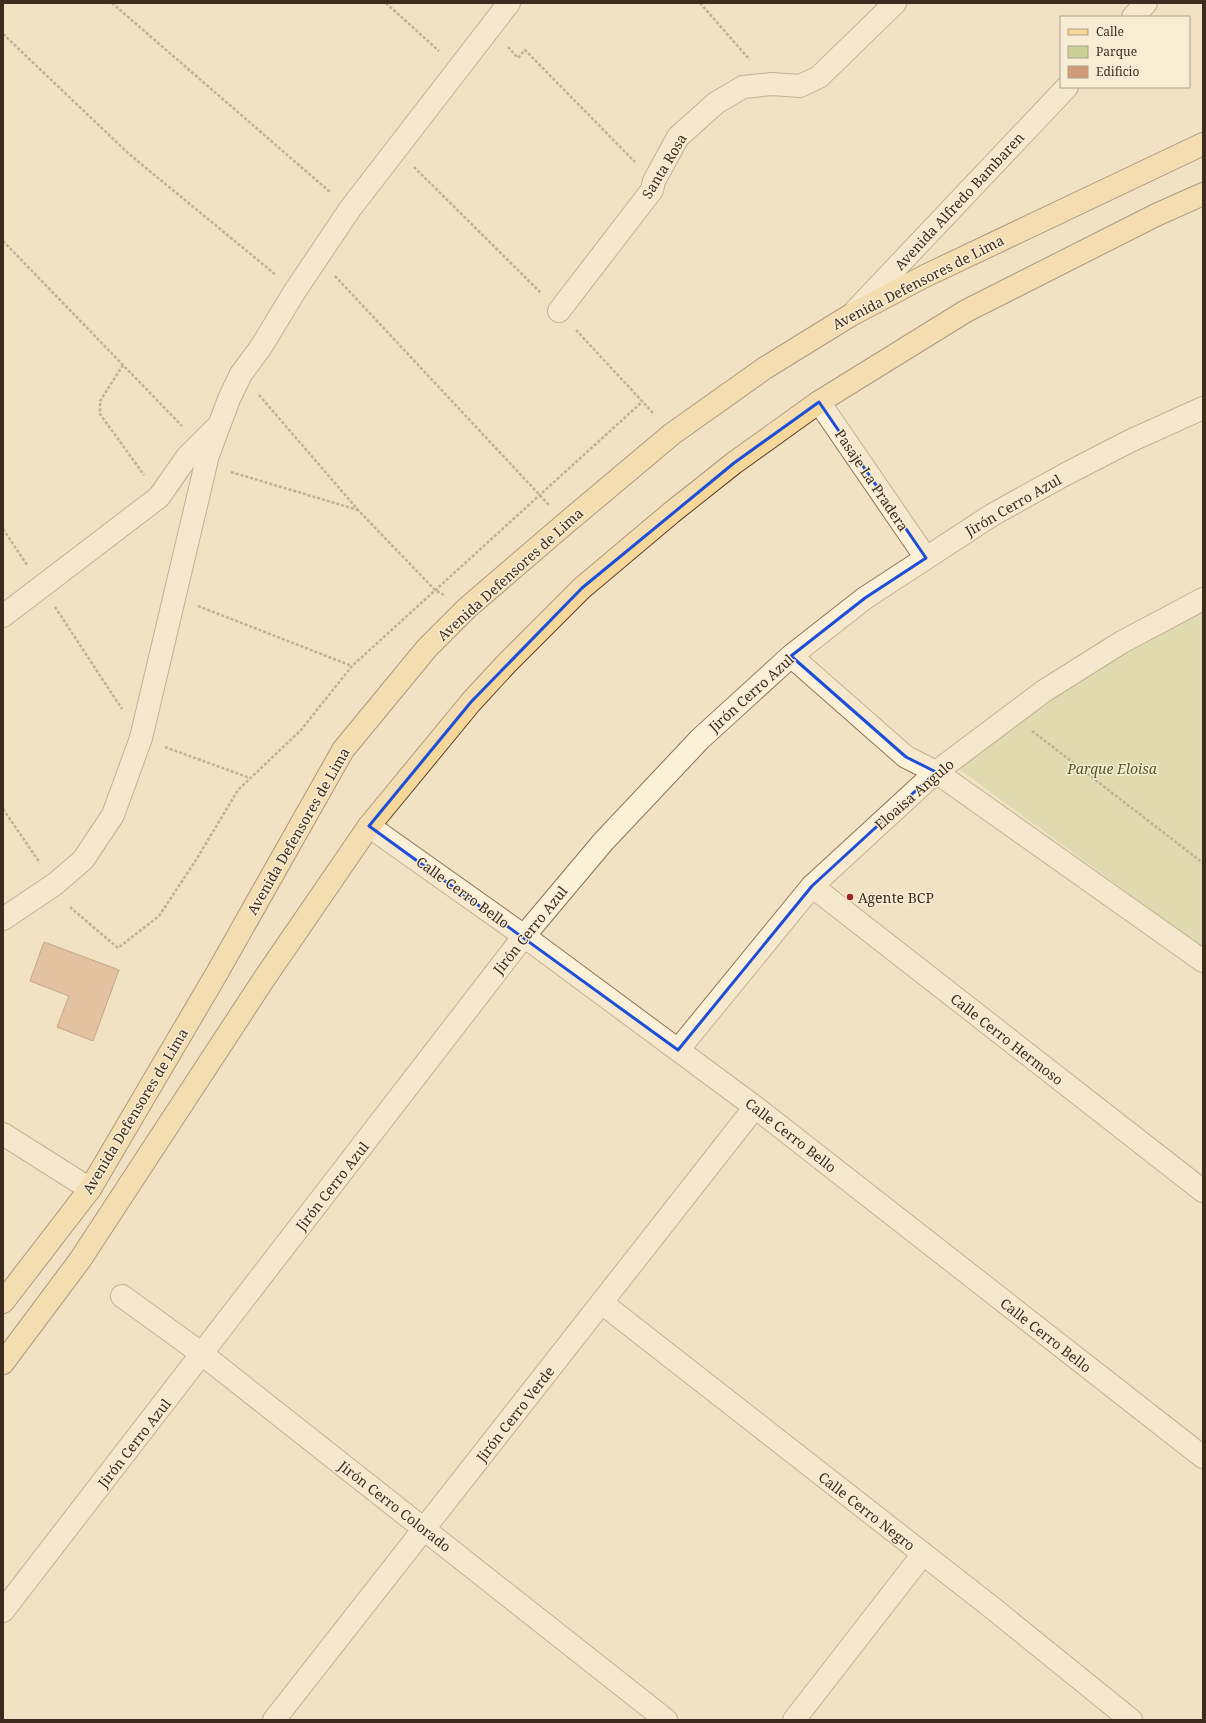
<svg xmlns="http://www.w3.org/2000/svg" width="1206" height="1723" font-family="'Noto Serif',serif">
	<rect width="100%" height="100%" fill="#f1e2c4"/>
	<path fill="#cbd097" d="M1203 612V948L959 769 1061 691 1170 628Z"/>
	<path fill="#d19b77" stroke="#8e5b3d" d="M44 942 119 970 93 1041 57 1027 69 996 30 981Z"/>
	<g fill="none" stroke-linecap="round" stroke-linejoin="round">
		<g stroke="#8d7359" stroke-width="24">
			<path id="minor" d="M1133 17 1146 3
				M559 311 652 190 654 181 678 137 716 103 743 87 772 84 800 86 819 77 895 3
				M855 311 1067 87
				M819 402 926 558
				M3 616 159 497 187 457 215 429
				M791 656 906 757 936 772 1203 961
				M369 826 524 936 755 1107 1203 1457
				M812 886 1203 1191
				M3 919 55 884 83 860 113 815 141 738 208 455 229 399 241 374 261 347 295 291 350 209 509 3
				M678 1050 812 886 936 772 1044 691 1122 642 1203 599
				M3 1134 90 1189
				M122 1296 202 1354 666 1720
				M602 1303 990 1606 1131 1720
				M3 1611 524 936 603 842 700 739 791 656 865 598 992 515 1064 475 1130 441 1203 408
				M274 1720 755 1107
				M794 1720 923 1554"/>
		</g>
		<g stroke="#5b412d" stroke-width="24">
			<path id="major" d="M3 1302 90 1189 217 973 343 750 427 648 467 608 566 523 672 434 765 368 851 315 925 276 1203 144
				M3 1363 80 1260 264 979 369 826 471 702 506 664 582 588 671 513 734 463 819 402 966 311 1156 215 1203 194"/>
		</g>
		<path stroke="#8d7359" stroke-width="2.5" stroke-dasharray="3 2" stroke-linecap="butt" d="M112 3 330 192
			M386 3 439 51
			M700 3 750 60
			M3 34 129 154 276 275
			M508 47 518 58 525 50 635 162
			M414 167 541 293
			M3 241 182 426
			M335 276 549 505
			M576 330 654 414
			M123 365 100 401V414L144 475
			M259 395 359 511 435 590 444 595
			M231 472 358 510
			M3 529 27 565
			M198 606 352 666
			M55 607 122 709
			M1032 731 1203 863
			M165 747 250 778
			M3 809 40 863
			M70 907 118 948 159 916 196 860 238 790 301 730 352 666 643 401"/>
		<use href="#minor" stroke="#fbf0d8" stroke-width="22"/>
		<use href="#major" stroke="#f6d79a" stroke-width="22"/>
	</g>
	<path d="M0 0H1206V1723H0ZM819 402 926 558 865 598 791 656 906 757 936 772 812 886 678 1050 369 826 471 702 582 588 734 463Z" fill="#f1e2c4" fill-opacity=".55" fill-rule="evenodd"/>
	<path fill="none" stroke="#1d4ed8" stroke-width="3" stroke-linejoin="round" d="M819 402 926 558 865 598 791 656 906 757 936 772 812 886 678 1050 369 826 471 702 582 588 734 463Z"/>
	<circle fill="#a02529" stroke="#f8edd4" stroke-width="1.5" cx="850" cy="897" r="4"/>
	<g text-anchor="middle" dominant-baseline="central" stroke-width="3" stroke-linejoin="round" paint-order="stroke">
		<g font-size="14" fill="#3c2c1e" stroke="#f8edd4">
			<text transform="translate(664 166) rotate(-59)">Santa Rosa</text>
			<text transform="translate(959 201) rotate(-47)">Avenida Alfredo Bambaren</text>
			<text transform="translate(918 282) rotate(-27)">Avenida Defensores de Lima</text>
			<text transform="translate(872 480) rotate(56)">Pasaje La Pradera</text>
			<text transform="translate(1013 505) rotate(-30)">Jirón Cerro Azul</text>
			<text transform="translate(510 574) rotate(-42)">Avenida Defensores de Lima</text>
			<text transform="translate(751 693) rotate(-42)">Jirón Cerro Azul</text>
			<text transform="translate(914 794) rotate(-41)">Eloaisa Angulo</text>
			<text transform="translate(298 831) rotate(-60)">Avenida Defensores de Lima</text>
			<text transform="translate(463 892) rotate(36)">Calle Cerro Bello</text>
			<text transform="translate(530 930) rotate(-51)">Jirón Cerro Azul</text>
			<text transform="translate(1007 1039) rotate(38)">Calle Cerro Hermoso</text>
			<text transform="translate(135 1111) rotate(-59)">Avenida Defensores de Lima</text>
			<text transform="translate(791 1135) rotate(38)">Calle Cerro Bello</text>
			<text transform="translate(332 1186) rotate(-52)">Jirón Cerro Azul</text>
			<text transform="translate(1046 1335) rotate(38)">Calle Cerro Bello</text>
			<text transform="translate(515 1414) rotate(-52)">Jirón Cerro Verde</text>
			<text transform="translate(134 1443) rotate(-52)">Jirón Cerro Azul</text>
			<text transform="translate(395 1506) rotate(38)">Jirón Cerro Colorado</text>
			<text transform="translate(867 1511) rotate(38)">Calle Cerro Negro</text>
		</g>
		<g font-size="14" font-style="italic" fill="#4d5a23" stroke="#f8edd4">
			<text x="1112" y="768">Parque Eloisa</text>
		</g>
		<g font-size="14" fill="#3c2c1e" stroke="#f8edd4" text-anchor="start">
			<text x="858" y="897">Agente BCP</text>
		</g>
	</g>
	<rect width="1206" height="1723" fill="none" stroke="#3c2c1e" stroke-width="8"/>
	<rect x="1060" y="16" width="130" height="72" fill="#f8edd4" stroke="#ada08b"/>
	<rect x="1068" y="29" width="20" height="6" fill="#f6d79a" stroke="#ada08b"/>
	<text x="1096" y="36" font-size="12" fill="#3c2c1e">Calle</text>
	<rect x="1068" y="46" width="20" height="12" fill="#cbd097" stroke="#ada08b"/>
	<text x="1096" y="56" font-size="12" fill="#3c2c1e">Parque</text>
	<rect x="1068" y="66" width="20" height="12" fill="#d19b77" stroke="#ada08b"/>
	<text x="1096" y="76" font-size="12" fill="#3c2c1e">Edificio</text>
</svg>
